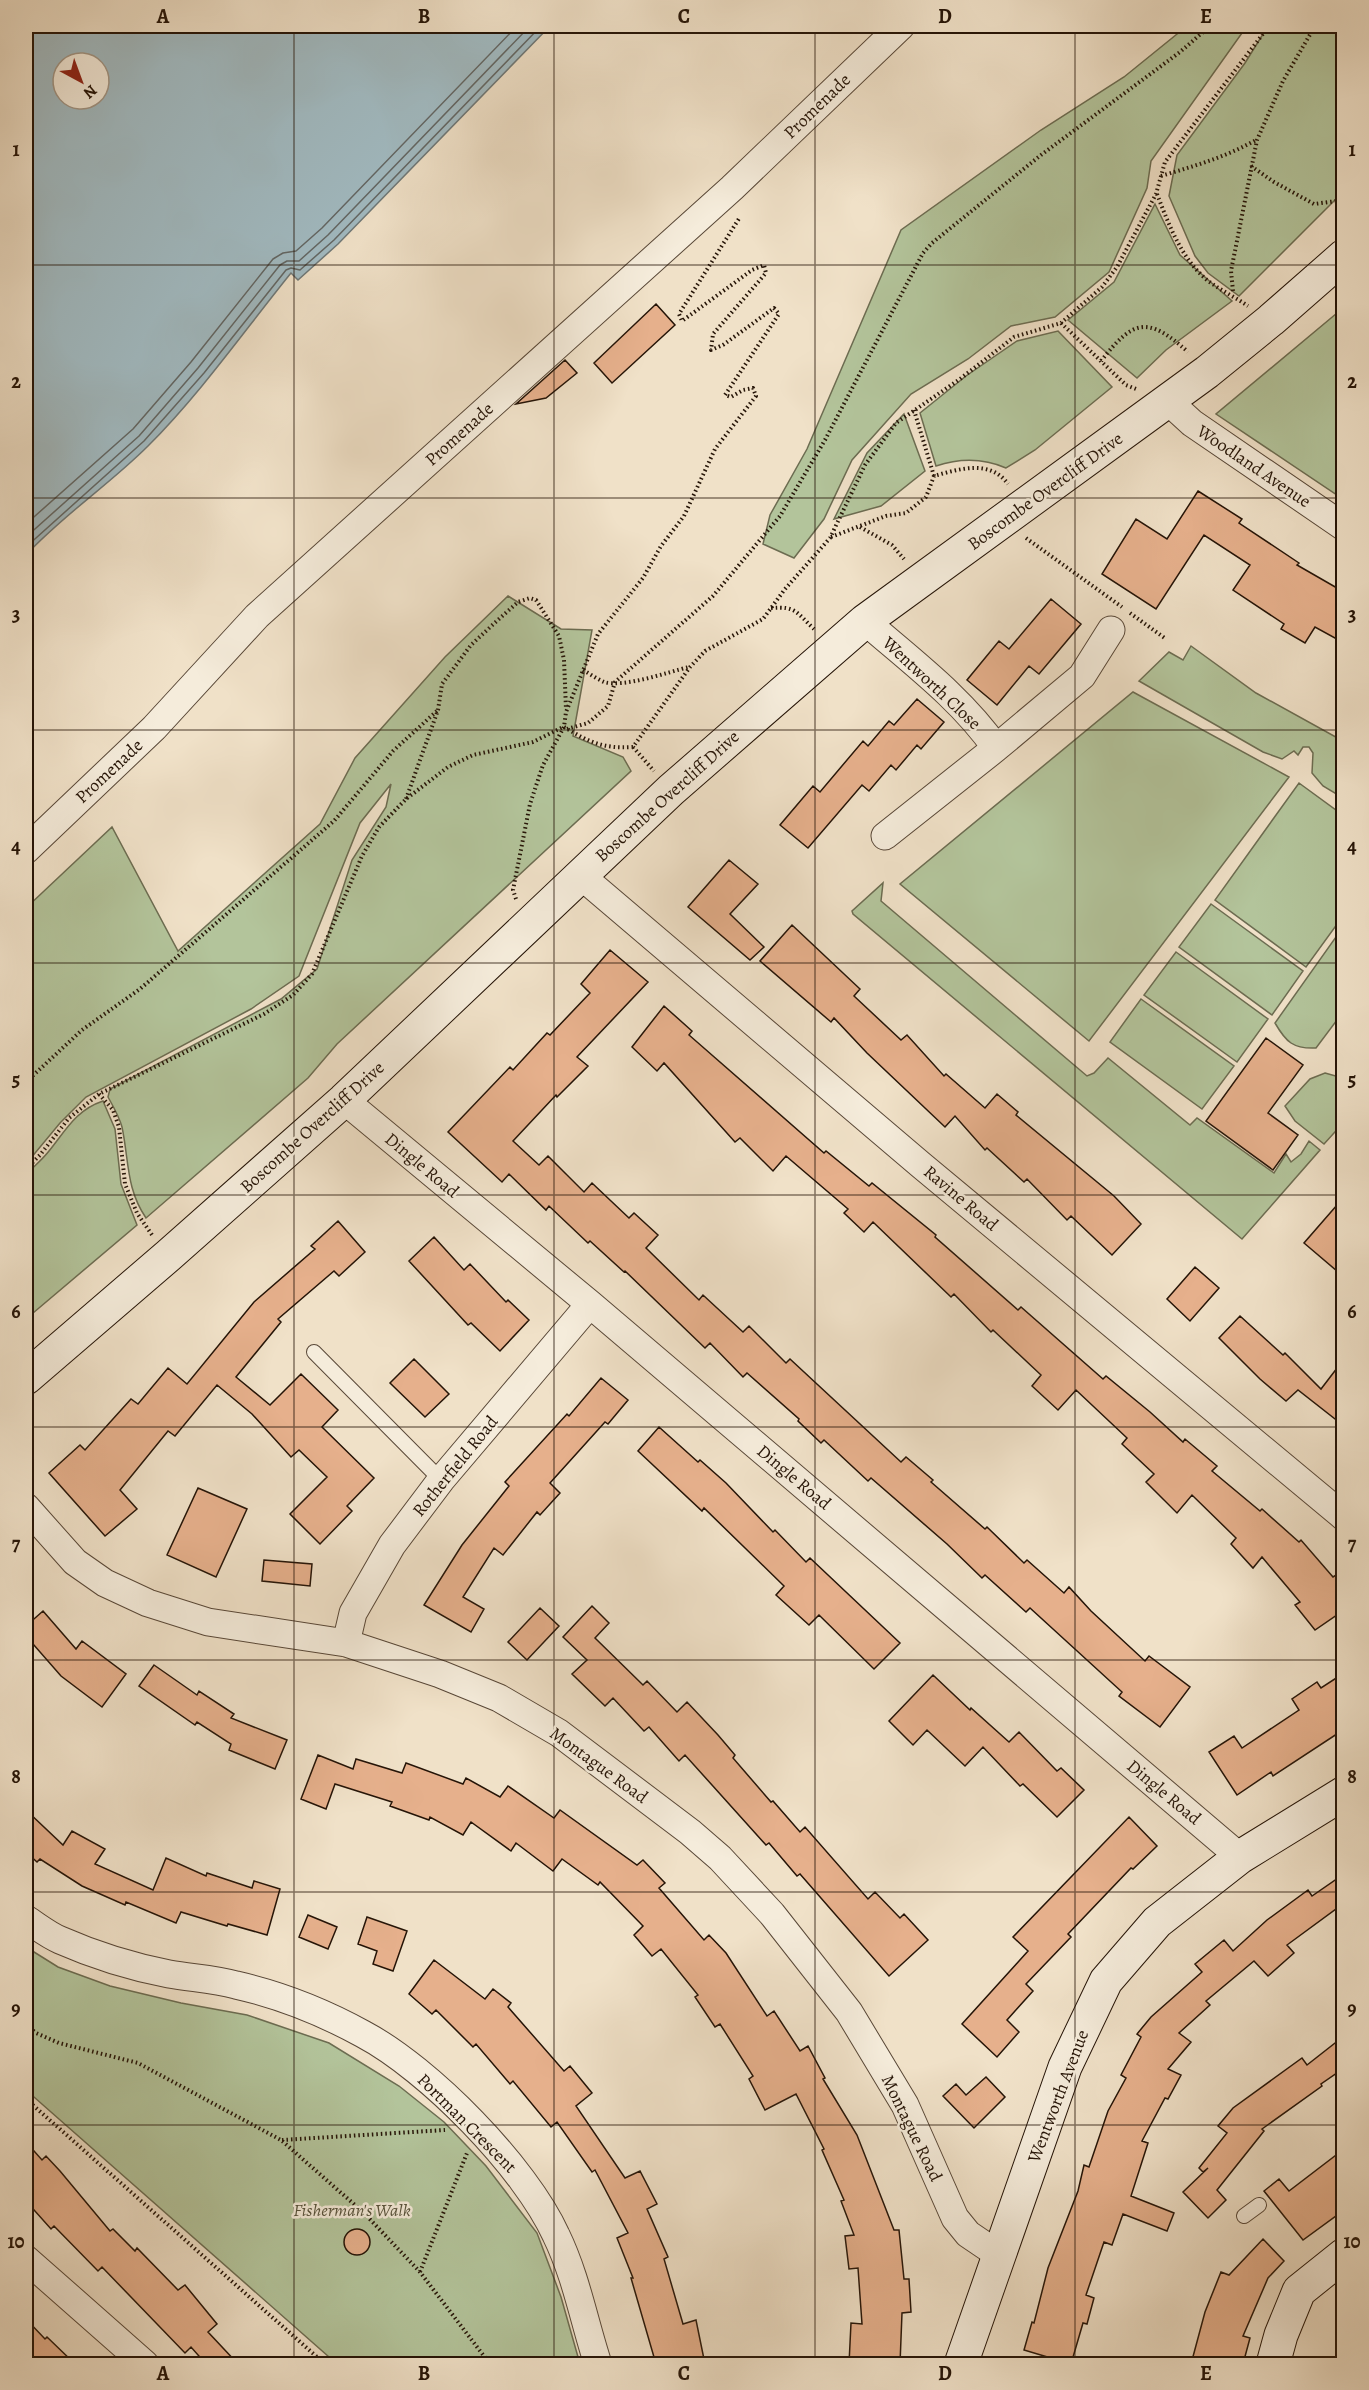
<svg xmlns="http://www.w3.org/2000/svg" width="1369" height="2390" font-family="Alegreya,serif">
	<rect width="100%" height="100%" fill="#f0e1c8"/>
	<filter id="stains"><feTurbulence type="fractalNoise" baseFrequency=".00333" numOctaves="4"/><feColorMatrix values="0 0 0 0 .2 0 0 0 0 .09 0 0 0 0 .02 0 0 0 .5 -.17"/></filter>
	<radialGradient id="worn" r=".72"><stop offset=".6" stop-color="#630" stop-opacity="0"/><stop offset="1" stop-color="#630" stop-opacity=".3"/></radialGradient>
	<path fill="#b3c49b" stroke="#6c6c51" stroke-width="1.5" d="M1187 26H1247L1151 161 1147 188 1109 272 1055 317 1011 326 968 359 911 394 852 460 824 519 794 558 763 544 770 515 807 449 901 230 1041 130 1124 77Z
		M1268 26H1343V192L1239 296 1208 273 1195 256 1169 196 1177 155 1245 63Z
		M1155 204 1180 255 1232 301 1166 350 1137 378 1068 320 1114 282Z
		M1343 308V499L1216 414Z
		M1058 331 1112 387 1035 450 1006 468C983 458 960 458 936 466L920 413 966 376 1017 341Z
		M904 414 925 471 881 506 834 519 867 453Z
		M508 596 561 629 592 630 573 736 623 757 631 771 337 1044 308 1078 146 1218C126 1189 129 1160 122 1127 119 1116 113 1106 108 1097L110 1089 281 999 317 969 352 860 386 807 391 784 360 823 299 976 251 1009 86 1097 60 1123 26 1164V908L112 827 178 951 320 824 355 758 445 657Z
		M1191 646 1256 693 1343 741V798L1323 786 1312 773 1313 753 1309 747H1303L1298 755 1294 751 1282 759 1263 752 1139 681 1169 652 1183 660Z
		M1133 692 1289 777 1089 1041 900 884Z
		M1299 783 1344 816 1343 916 1306 967 1215 900Z
		M883 883 881 901 1087 1076 1094 1073 1108 1058 1190 1125 1197 1118 1274 1173 1286 1154 1291 1162 1301 1154 1309 1141 1320 1150 1242 1239 853 914 852 911Z
		M1211 904 1303 971 1272 1015 1179 947Z
		M1343 927V1012L1316 1048C1293 1049 1286 1042 1275 1023Z
		M1176 952 1268 1019 1237 1062 1144 995Z
		M1141 999 1234 1066 1202 1109 1110 1042Z
		M1325 1073 1343 1078 1344 1122 1324 1144 1295 1121 1285 1106 1310 1079Z
		M103 1101 115 1129 121 1184 137 1225 26 1319V1175C33 1167 42 1160 49 1151 66 1130 76 1110 103 1101Z
		M26 1947 58 1967 110 1986 181 2003 247 2015 329 2043 399 2086 444 2122 486 2166 537 2233 561 2297 580 2364H337L26 2090Z"/>
	<path fill="#a1bac1" stroke="#6f7877" stroke-width="1.5" fill-rule="evenodd" d="M26 26H550L338 244 298 280 291 273C244 331 201 393 148 446 109 485 63 515 26 555ZM63 63H99V99H63Z"/>
	<g fill="none" stroke-linecap="round" stroke-linejoin="round">
		<path stroke="#636764" stroke-width="1.5" d="M26 524 133 429 191 362 273 259 283 253 296 251 322 228 517 26
			M26 537 139 436 198 368 280 265 287 261H299L328 235 530 26
			M26 547 144 441 204 373 286 270 291 268 300 270 334 240 541 26"/>
	</g>
	<path fill="#e6b08c" stroke="#251407" stroke-width="1.5" d="M656 304 675 325 612 383 594 363Z
		M565 360 577 373 546 398 516 404Z
		M1198 491 1242 519 1239 523 1299 563 1297 565 1344 592V643L1315 627 1305 643 1281 629 1284 624 1233 590 1250 565 1204 535 1156 609 1102 574 1136 519 1167 539Z
		M1051 599 1081 624 1039 674 1029 666 997 705 967 680 999 641 1009 649Z
		M917 699 944 722 921 749 917 745 896 770 891 765 869 791 862 785 808 848 780 825 813 786 820 792 863 741 868 746 889 721 894 725Z
		M729 860 758 884 730 914 764 947 750 960 688 907Z
		M792 925 860 989 854 996 901 1040 907 1035 944 1076 946 1074 985 1108 997 1094 1018 1112 1016 1115 1114 1196 1141 1224 1112 1255 1071 1216 1067 1220 1027 1179 1024 1182 987 1148 985 1150 955 1116 945 1127 867 1053 834 1018 831 1022 760 961Z
		M610 950 648 982 577 1057 588 1066 557 1097 556 1095 513 1141 539 1165 548 1156 584 1192 592 1183 629 1218 634 1213 658 1235 646 1248 699 1300 703 1295 743 1332 749 1326 786 1363 790 1359 901 1462 906 1457 933 1480 931 1482 985 1529 987 1527 1024 1563 1027 1560 1064 1593 1069 1587 1091 1611 1145 1661 1149 1656 1190 1687 1160 1727 1119 1696 1122 1692 1030 1608 1026 1612 985 1575 982 1578 947 1544 871 1478 868 1481 824 1440 821 1443 798 1421 799 1419 747 1373 743 1377 710 1343 705 1348 625 1271 624 1272 590 1241 588 1243 549 1206 546 1210 509 1174 502 1182 448 1132 510 1067 513 1070 547 1033 550 1035 590 993 581 984Z
		M664 1006 692 1031 689 1035 824 1153 826 1151 869 1186 872 1183 936 1235 935 1237 1018 1310 1021 1307 1103 1379 1106 1376 1150 1412 1183 1442 1185 1439 1217 1466 1212 1471 1260 1511 1262 1509 1299 1542 1301 1540 1333 1577 1344 1570V1610L1315 1630 1295 1605 1300 1602 1262 1557 1253 1568 1231 1544 1236 1538 1192 1495 1177 1513 1146 1482 1154 1474 1122 1444 1127 1438 1076 1390 1058 1410 1032 1386 1041 1375 993 1330 991 1332 954 1294 951 1297 873 1222 864 1232 844 1213 848 1209 786 1156 773 1171 740 1138 735 1142 664 1063 657 1071 632 1047Z
		M1266 1038 1303 1065 1268 1113 1298 1135 1273 1170 1206 1121Z
		M1344 1197V1277L1304 1243Z
		M338 1221 365 1252 339 1276 334 1271 278 1319 281 1322 236 1377 270 1405 301 1374 338 1410 322 1427 374 1478 347 1506 352 1511 320 1544 290 1514 327 1477 299 1450 291 1457 252 1414 217 1385 175 1436 168 1431 120 1490 137 1509 105 1536 49 1473 80 1445 85 1450 131 1399 138 1404 168 1368 187 1384 254 1302 315 1249 311 1246Z
		M434 1237 464 1270 470 1264 506 1302 508 1300 529 1320 500 1351 471 1323 468 1325 409 1261Z
		M1195 1267 1219 1288 1190 1321 1167 1299Z
		M1240 1316 1283 1355 1285 1353 1321 1389 1344 1359V1426L1298 1390 1286 1401 1260 1379 1219 1338Z
		M414 1359 449 1394 425 1417 390 1383Z
		M601 1378 628 1400 608 1424 605 1422 550 1483 560 1493 540 1515 537 1512 503 1555 494 1548 463 1597 484 1609 471 1632 424 1605 462 1545 509 1486 505 1482 567 1414 569 1416Z
		M659 1427 698 1462 700 1460 726 1483 773 1532 775 1530 806 1562 810 1558 900 1643 874 1669 819 1615 809 1625 776 1595 784 1586 704 1508 702 1511 638 1451Z
		M198 1488 247 1509 216 1577 167 1555Z
		M264 1560 312 1564 310 1586 262 1581Z
		M592 1606 609 1623 595 1638 643 1685 647 1681 677 1712 687 1702 718 1735 735 1755 733 1758 771 1802 773 1801 800 1832 805 1827 868 1899 875 1892 900 1918 904 1914 928 1940 889 1976 800 1874 797 1876 769 1843 766 1845 685 1755 679 1761 649 1727 644 1731 613 1698 605 1706 572 1674 587 1660 563 1637Z
		M540 1608 559 1626 527 1660 508 1642Z
		M43 1611 76 1649 82 1641 126 1674 102 1707 61 1676 26 1636V1626Z
		M154 1665 197 1695 199 1691 234 1714 231 1718 287 1740 275 1769 229 1750 231 1744 197 1722 195 1725 139 1686Z
		M1344 1673 1343 1730 1273 1776 1271 1772 1237 1795 1209 1752 1234 1736 1242 1748 1299 1710 1292 1699 1317 1682 1321 1688Z
		M933 1675 970 1710 971 1708 1009 1742 1019 1732 1057 1771 1061 1768 1084 1790 1057 1817 1023 1784 1020 1786 983 1747 965 1766 927 1730 913 1745 889 1721Z
		M318 1755 353 1769 356 1759 402 1773 406 1763 463 1784 466 1778 500 1797 508 1786 554 1818 560 1810 637 1865 643 1860 665 1883 659 1888 704 1940 709 1935 726 1953 767 2016 774 2011 800 2051 808 2046 825 2078 823 2079 857 2135 894 2230H899L904 2279H909L911 2312 902 2313 900 2364H849L851 2323 862 2324 858 2268 849 2269 845 2236 854 2235 841 2201 844 2200 822 2150 824 2149 796 2094 765 2110 749 2079 753 2076 720 2024 715 2027 695 1997 698 1995 661 1949 652 1956 634 1935 643 1926 600 1882 598 1885 562 1859 553 1871 516 1843 511 1851 471 1822 463 1835 430 1817 429 1820 390 1806 392 1802 335 1784 326 1809 301 1799Z
		M26 1810 63 1845 72 1831 105 1849 95 1864 153 1890 166 1858 206 1876 207 1873 252 1888 254 1881 280 1889 267 1935 228 1924 227 1926 181 1912 176 1923 126 1902 125 1905 82 1886 40 1859 37 1862 26 1852Z
		M1129 1817 1157 1846 1133 1869 1131 1868 1068 1934 1071 1937 1026 1984 1033 1991 1007 2020 1019 2032 997 2057 962 2024 1028 1951 1013 1937Z
		M1344 1874V1903L1287 1945 1294 1953 1268 1976 1254 1961 1206 2001 1210 2005 1179 2033 1191 2042 1168 2069 1181 2075 1168 2099 1165 2098 1142 2141 1148 2143 1131 2196 1174 2213 1167 2231 1123 2214 1112 2245 1104 2242 1086 2295 1094 2298 1087 2324 1083 2323 1071 2364 1024 2350 1032 2322 1034 2323 1048 2268 1078 2191 1084 2165 1089 2167 1108 2111 1126 2078 1121 2075 1141 2037 1137 2034 1151 2017 1202 1972 1195 1964 1224 1940 1233 1951 1267 1920 1308 1890 1312 1896Z
		M308 1915 337 1927 328 1949 299 1937Z
		M367 1917 407 1931 393 1971 373 1964 377 1951 358 1944Z
		M434 1960 485 1999 493 1989 511 2003 508 2007 564 2071 570 2066 592 2093 576 2106 625 2178 640 2171 657 2204 647 2209 668 2257 664 2259 683 2324 696 2320 705 2364H656L631 2278H633L617 2238 628 2233 595 2170 592 2172 557 2122 551 2127 513 2081 510 2084 476 2044 473 2047 436 2010 432 2014 409 1994Z
		M1344 2036V2068L1321 2084 1322 2086 1262 2129 1264 2131 1217 2190 1226 2200 1208 2218 1183 2192 1208 2168 1203 2172 1199 2168 1227 2133 1218 2126 1233 2108 1302 2058 1307 2065Z
		M986 2077 1005 2097 974 2128 943 2096 956 2084 966 2095Z
		M26 2142 42 2160 46 2156 60 2171 110 2231 113 2229 135 2251 137 2248 178 2290 185 2285 217 2324 208 2332 238 2364H206L191 2347 185 2353 102 2267 98 2271 54 2226 51 2229 26 2201Z
		M1344 2149V2210L1303 2240 1264 2191 1279 2179 1289 2191Z
		M344 2242a13 13 0 1 1 26 0a13 13 0 1 1-26 0Z
		M1263 2239 1284 2261 1268 2278 1243 2336 1250 2338 1243 2364H1191L1205 2312 1221 2272 1229 2275Z
		M26 2319 45 2339 47 2337 75 2364H26Z"/>
	<g fill="none" stroke-linecap="round" stroke-linejoin="round">
		<g stroke="#584737" stroke-width="16">
			<path id="lane" d="M314 1352 441 1480
				M1244 2216 1259 2205"/>
		</g>
		<g stroke="#584737" stroke-width="29">
			<path id="street" d="M1168 401 1192 423 1344 527
				M865 621C911 661 961 698 996 748L885 836
				M996 748 1082 676 1111 630
				M26 850 154 728 257 616 732 188 901 26
				M580 875 921 1165 1344 1517
				M344 1100 590 1304 1240 1857
				M26 1507 75 1562 105 1583 148 1603 208 1622 346 1643 440 1674 499 1698 559 1733 690 1832 720 1858 772 1914 849 2012 905 2105 955 2218 968 2234 999 2255
				M346 1643 353 1613 392 1545 441 1480 590 1304
				M26 1919C37 1926 48 1935 60 1940 94 1955 133 1967 169 1974 191 1978 214 1979 236 1985 280 1995 323 2012 363 2034 429 2069 525 2167 556 2235 576 2276 584 2321 598 2364
				M26 2259 145 2364"/>
		</g>
		<g stroke="#251407" stroke-width="35">
			<path id="secondary" d="M26 1378 169 1255 344 1100 671 790 865 621 1207 372 1271 320 1344 256
				M961 2364 1065 2067 1106 1981 1157 1922 1240 1857 1344 1793
				M1273 2364 1281 2335 1299 2291 1344 2255"/>
		</g>
		<path stroke="#251407" stroke-width="4" stroke-dasharray="1.5 3" stroke-linecap="butt" d="M1340 26 1338 48 1344 183
			M1251 166 1274 182 1314 204 1344 200
			M1161 176C1194 166 1226 157 1256 140
			M1157 194C1169 225 1181 258 1207 280 1220 290 1235 297 1248 306
			M1233 291 1231 271 1257 140 1283 81 1315 26
			M1061 323 1126 385 1136 389
			M1101 361C1133 320 1147 315 1188 352
			M914 410 934 476
			M860 527 892 545 904 559
			M831 537 886 516 906 513 926 497 934 476C959 469 990 459 1008 484
			M1026 538 1122 607
			M771 608C796 606 796 612 814 629
			M1130 613 1166 639
			M583 670C590 674 597 679 604 682 624 688 668 672 689 667
			M564 727C589 742 603 749 633 747L690 667 705 651 763 619 785 589 830 538 865 465 896 423 960 379 1014 337 1061 323 1102 287 1117 267 1156 194 1165 162 1269 26
			M567 729 588 723 608 706 615 682 713 596 780 516 825 440 923 253 932 243 1041 155 1180 52 1210 26
			M633 747 654 771
			M406 799 438 710 442 684 471 645 500 618 518 602 530 598 536 600 559 636 564 660 566 709
			M516 899 513 890 530 804 543 765 564 727 566 712 598 634 643 578 661 546 684 516 715 449 756 396 753 388 743 390 731 397 725 395 779 314 774 308 723 345 711 350 713 334 766 273 764 265 752 270 682 321 679 314 740 217
			M26 1082 82 1030 140 989 334 821 393 751 438 710
			M99 1094 113 1110 119 1127 125 1184 137 1213 152 1235
			M26 1169 40 1155 69 1118 99 1094 264 1014 293 995 312 974 362 856 379 827 406 799 448 767 473 755 533 742 563 727
			M26 2025 36 2033 59 2043 138 2063 281 2140 364 2213 420 2272 490 2364
			M26 2099 325 2364
			M282 2140 445 2130
			M420 2272 467 2153"/>
		<use href="#lane" stroke="#f5ecdb" stroke-width="14"/>
		<use href="#street" stroke="#f5ecdb" stroke-width="27"/>
		<use href="#secondary" stroke="#f5ecdb" stroke-width="33"/>
	</g>
	<path fill="none" stroke="#251407" stroke-width="1.5" stroke-opacity="0.55" d="M294 26V2364M554 26V2364M815 26V2364M1075 26V2364M26 265H1344M26 498H1344M26 730H1344M26 963H1344M26 1195H1344M26 1427H1344M26 1660H1344M26 1892H1344M26 2125H1344"/>
	<g text-anchor="middle" dominant-baseline="central" stroke-width="5" stroke-linejoin="round" paint-order="stroke">
		<g font-size="18" fill="#251407" stroke="#f5ecdb">
			<text transform="translate(817 106) rotate(-44)">Promenade</text>
			<text transform="translate(459 434) rotate(-42)">Promenade</text>
			<text transform="translate(1254 466) rotate(34)">Woodland Avenue</text>
			<text transform="translate(1045 491) rotate(-36)">Boscombe Overcliff Drive</text>
			<text transform="translate(932 683) rotate(43)">Wentworth Close</text>
			<text transform="translate(109 771) rotate(-43)">Promenade</text>
			<text transform="translate(667 796) rotate(-42)">Boscombe Overcliff Drive</text>
			<text transform="translate(312 1127) rotate(-42)">Boscombe Overcliff Drive</text>
			<text transform="translate(422 1165) rotate(40)">Dingle Road</text>
			<text transform="translate(961 1198) rotate(40)">Ravine Road</text>
			<text transform="translate(455 1466) rotate(-51)">Rotherfield Road</text>
			<text transform="translate(794 1477) rotate(40)">Dingle Road</text>
			<text transform="translate(599 1765) rotate(36)">Montague Road</text>
			<text transform="translate(1164 1792) rotate(40)">Dingle Road</text>
			<text transform="translate(1058 2096) rotate(-69)">Wentworth Avenue</text>
			<text transform="translate(467 2123) rotate(45)">Portman Crescent</text>
			<text transform="translate(912 2128) rotate(64)">Montague Road</text>
		</g>
		<g font-size="18" font-style="italic" fill="#57523b" stroke="#f5ecdb">
			<text x="352" y="2210">Fisherman's Walk</text>
		</g>
	</g>
	<rect width="1369" height="2390" fill="none" stroke="#f0e1c8" stroke-width="66"/>
	<g transform="translate(81 81) rotate(139)"><circle r="28" fill="#f5ecdb" stroke="#a29686" stroke-width="1.5"/>
	<path d="M0-4.5L10 22L0 15L-10 22Z" fill="#8f2418"/>
	<text y="-9" font-size="16" font-weight="bold" text-anchor="middle" fill="#251407">N</text>
	</g>
	<rect x="33" y="33" width="1303" height="2324" fill="none" stroke="#251407" stroke-width="2"/>
	<g font-size="20" text-anchor="middle" font-weight="bold" fill="#251407">
		<text x="163" y="23">A</text>
		<text x="424" y="23">B</text>
		<text x="684" y="23">C</text>
		<text x="945" y="23">D</text>
		<text x="1206" y="23">E</text>
		<text x="16" y="156">1</text>
		<text x="1352" y="156">1</text>
		<text x="16" y="388">2</text>
		<text x="1352" y="388">2</text>
		<text x="16" y="621">3</text>
		<text x="1352" y="621">3</text>
		<text x="16" y="853">4</text>
		<text x="1352" y="853">4</text>
		<text x="16" y="1086">5</text>
		<text x="1352" y="1086">5</text>
		<text x="16" y="1318">6</text>
		<text x="1352" y="1318">6</text>
		<text x="16" y="1550">7</text>
		<text x="1352" y="1550">7</text>
		<text x="16" y="1783">8</text>
		<text x="1352" y="1783">8</text>
		<text x="16" y="2015">9</text>
		<text x="1352" y="2015">9</text>
		<text x="16" y="2248">10</text>
		<text x="1352" y="2248">10</text>
		<text x="163" y="2380">A</text>
		<text x="424" y="2380">B</text>
		<text x="684" y="2380">C</text>
		<text x="945" y="2380">D</text>
		<text x="1206" y="2380">E</text>
	</g>
	<rect width="100%" height="100%" filter="url(#stains)"/>
	<rect width="100%" height="100%" fill="url(#worn)"/>
</svg>
